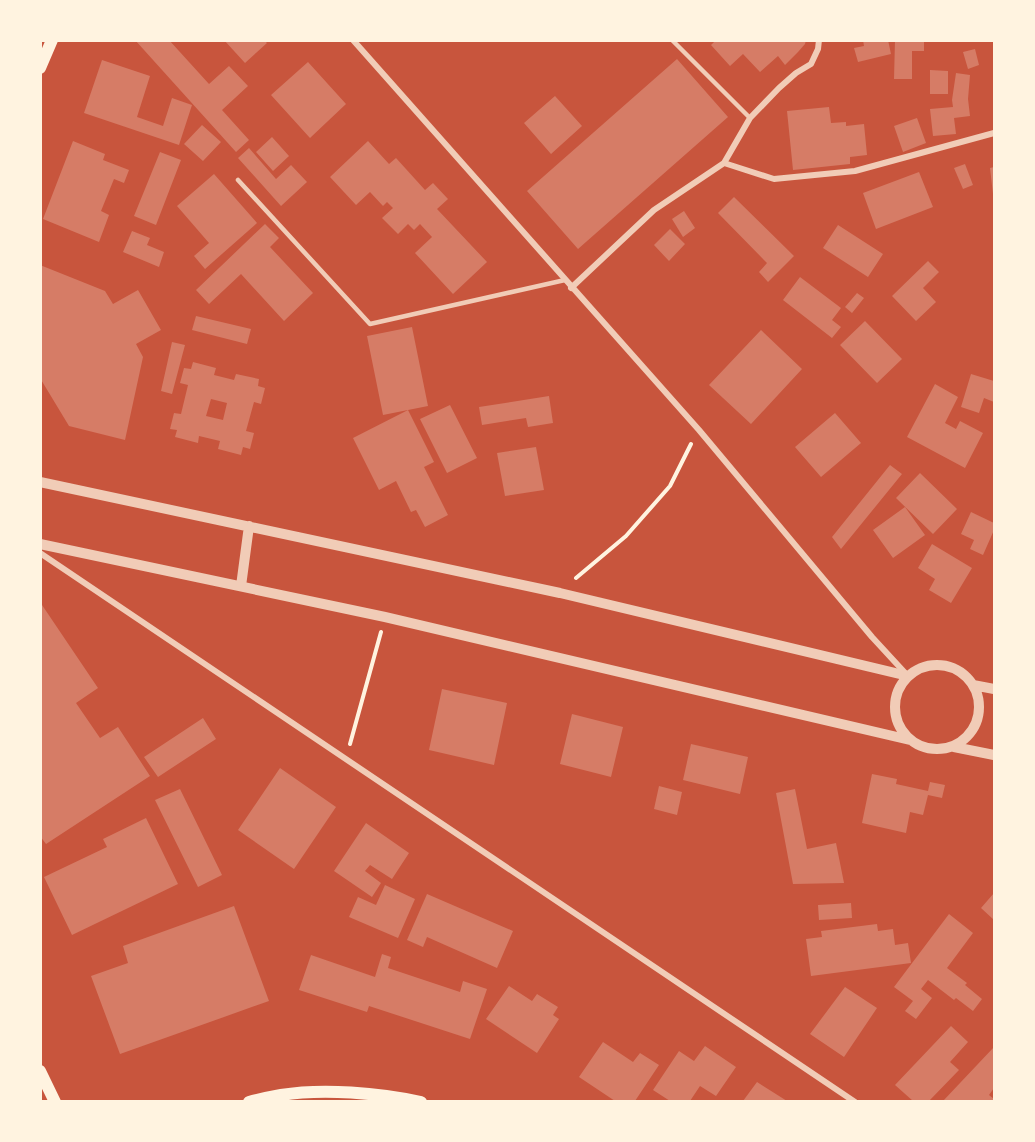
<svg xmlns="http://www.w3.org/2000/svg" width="1035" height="1142" font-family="'Noto Sans',sans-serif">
	<rect width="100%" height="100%" fill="#c8553d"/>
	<path fill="#d67c66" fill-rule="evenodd" d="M135 40H169L209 84 229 66 248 86 222 110 249 140 236 152Z
		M224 40H264L267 43 245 63Z
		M716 40H806L805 44 798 52 785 65 778 56 760 72 743 54 730 66 711 45Z
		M863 40H888L891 54 858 62 854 48 864 46Z
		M895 40H924V51H912V79H894Z
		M975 49 979 65 968 69 963 52Z
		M677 59 728 117 578 249 527 191Z
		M102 60 150 76 137 117 163 126 172 98 192 105 179 145 84 113Z
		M308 62 346 104 310 138 271 95Z
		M930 70 948 71V94H930Z
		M956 73 970 75 968 99 970 116 954 118 956 134 933 136 930 109 953 107 952 100Z
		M555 96 582 126 551 154 524 123Z
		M829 107 831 123 846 122V126L864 124 867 155 850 157V164L793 170 787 111Z
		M917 118 926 143 903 152 894 126Z
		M202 125 221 142 203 161 184 144Z
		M272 137 289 156 273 171 256 152Z
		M73 141 105 154 103 160 129 170 124 183 114 179 101 211 109 215 99 242 43 219Z
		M368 141 389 164 396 158 425 190 433 183 448 199 437 209 487 262 453 294 415 253 432 237 420 224 414 230 408 224 398 234 382 218 393 208 387 202 383 206 370 192 356 205 330 177Z
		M249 148 276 179 291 165 307 182 281 206 238 158Z
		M160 152 181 160 156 225 134 216Z
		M965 164 973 185 963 189 954 168Z
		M994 167V194H993L990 168Z
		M919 172 933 207 876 229 863 193Z
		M214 174 257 223 205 269 194 256 209 243 177 206Z
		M734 197 794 256 768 282 759 272 767 263 718 213Z
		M684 211 695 228 683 237 672 219Z
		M265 224 279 238 270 247 313 293 284 321 241 274 209 304 196 290Z
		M838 225 883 254 868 277 823 248Z
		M670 229 685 244 669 261 654 245Z
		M132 231 150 238 147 245 164 252 159 267 123 252Z
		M928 261 939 272 923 288 936 302 916 321 892 296Z
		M40 265 105 291 113 304 138 290 161 330 136 344 143 357 125 440 69 426 40 378Z
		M800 277 841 308 832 320 841 327 832 338 783 300Z
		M857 293 864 298 852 313 845 307Z
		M196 316 251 329 247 344 192 330Z
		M865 321 902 359 877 383 840 345Z
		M412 327 428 406 408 410 434 462 424 467 448 515 425 527 416 510 411 512 396 481 379 490 353 438 408 410 383 415 367 336Z
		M761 330 802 369 751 424 709 385Z
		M172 342 185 345 172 394 161 391Z
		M193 362 216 368 214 375 234 380 236 374 259 379 258 386 265 388 261 404 254 402 246 431 254 433 250 449 243 447 241 455 218 449 220 441 199 436 198 443 175 437 177 430 170 429 174 413 181 414 188 385 180 383 184 368 191 369ZM211 399 227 403 223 420 206 416Z
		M971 374 994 381V402L984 398 979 413 961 407Z
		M935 384 958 397 945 423 956 429 960 421 983 433 965 468 907 437Z
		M549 396 553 423 528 427 526 418 482 425 479 407Z
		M450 405 477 458 447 473 420 419Z
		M835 413 861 443 821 477 795 447Z
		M536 447 544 490 505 496 497 453Z
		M890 465 902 474 841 549 832 537Z
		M920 473 957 509 933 534 896 498Z
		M905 507 925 535 893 558 873 530Z
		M971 512 994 523V530L983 555 970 549 974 540 961 534Z
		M932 544 972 568 951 603 929 590 935 579 918 568Z
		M40 602 98 688 76 703 100 738 118 727 150 776 46 844 40 836Z
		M442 689 507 703 494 765 429 750Z
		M572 714 623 727 611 777 560 764Z
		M203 718 216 739 158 777 144 757Z
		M691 744 748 757 740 794 683 780Z
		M280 768 336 807 294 869 238 830Z
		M872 774 897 779 896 784 928 791 930 782 945 785 942 798 928 795 923 815 910 812 906 833 862 823Z
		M659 786 682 792 677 815 654 809Z
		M180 789 222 875 198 887 155 800Z
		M795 789 807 849 836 843 844 883 793 884 776 793Z
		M146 818 178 884 72 935 44 877 107 847 103 839Z
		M366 823 409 853 392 879 370 865 365 871 381 883 372 897 334 871Z
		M385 885 415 899 398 938 349 917 358 897 376 905Z
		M994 893V920L981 908Z
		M427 894 513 931 497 968 427 937 423 947 407 940Z
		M851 903 852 918 819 920 818 905Z
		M234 906 269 1001 120 1054 91 976 128 963 123 946Z
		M949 914 973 933 947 968 967 983 965 985 982 999 973 1011 956 998 954 1000 928 980 921 989 932 998 916 1019 905 1011 913 1001 894 987Z
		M877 924 878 931 893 929 895 945 908 943 911 963 811 976 806 939 822 937 821 931Z
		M382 954 391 957 388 968 460 992 463 981 487 989 470 1039 369 1006 367 1012 299 990 311 955 375 977Z
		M509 986 532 1001 537 994 558 1007 553 1015 559 1019 537 1053 486 1019Z
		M845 987 877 1008 844 1057 810 1034Z
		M951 1026 968 1042 950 1062 959 1070 929 1101H913L895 1085Z
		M603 1042 633 1062 640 1053 659 1065 635 1101H615L579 1077Z
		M705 1046 736 1067 716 1096 700 1086 690 1101H670L653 1090 679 1051 694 1061Z
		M994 1047V1088L989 1095 994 1099V1101H943Z
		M757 1082 787 1101H743Z"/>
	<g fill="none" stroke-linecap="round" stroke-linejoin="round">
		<path stroke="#fff3e0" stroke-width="4" d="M576 578 626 536 670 486 691 444
			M350 744 381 632"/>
		<path stroke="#f1ccb7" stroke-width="4.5" d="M672 40 750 118
			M238 180 370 324 565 280"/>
		<path stroke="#f1ccb7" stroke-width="6" d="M353 40 699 430 872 637 907 675
			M724 163 774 179 855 171 994 133
			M571 288 654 210 724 163 750 118 779 88 796 73 811 64 818 49 819 40
			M40 553 855 1102"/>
		<path stroke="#f1ccb7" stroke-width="10" d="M40 482 560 593 908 676
			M40 544 385 617 910 740
			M241 586 249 526
			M895 707a42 42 0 1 1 84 0a42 42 0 1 1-84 0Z
			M973 685 994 689
			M954 747 994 755"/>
		<path stroke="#fff3e0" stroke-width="12" d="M40 68 52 40
			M40 1071 55 1102
			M249 1102C260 1099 270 1097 281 1095 323 1088 379 1093 421 1102"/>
	</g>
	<rect width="1035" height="1142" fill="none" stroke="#fff3e0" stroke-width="84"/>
</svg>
